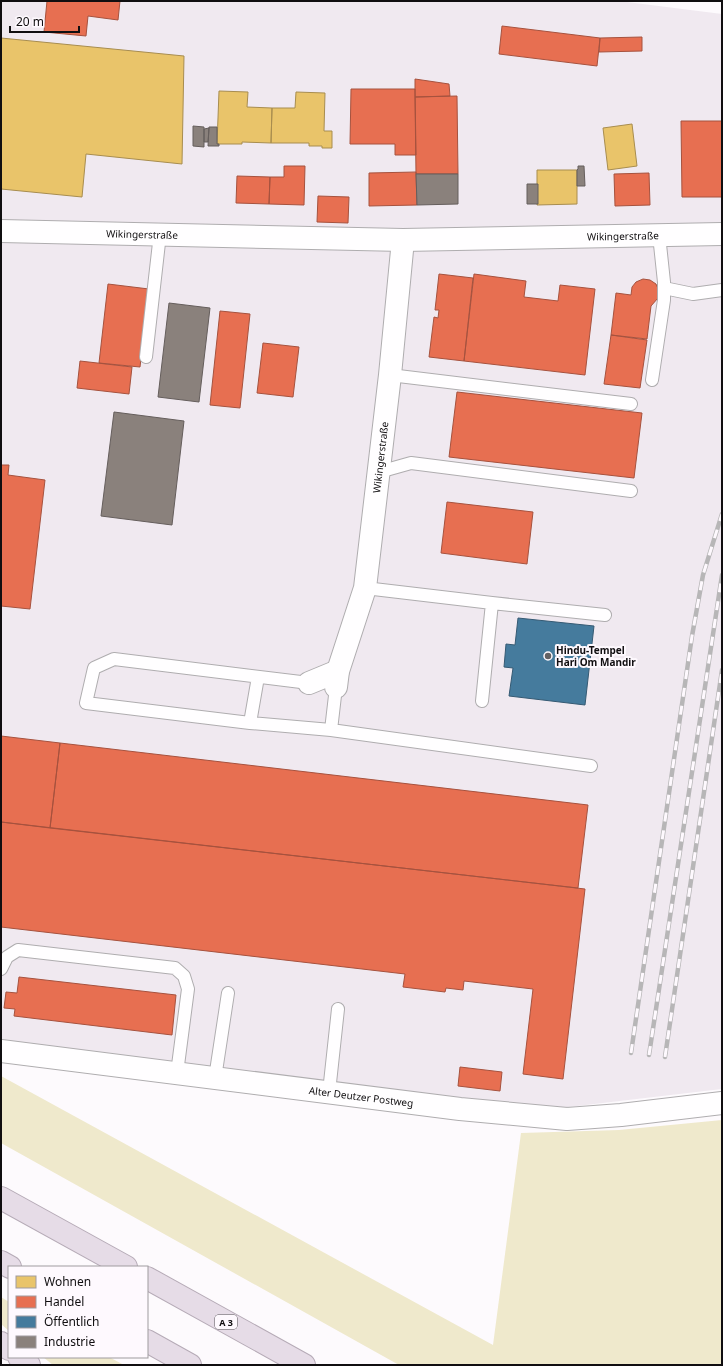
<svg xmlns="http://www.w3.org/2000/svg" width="723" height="1366" font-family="'Noto Sans',sans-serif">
	<rect width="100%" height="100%" fill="#fdfafd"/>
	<path fill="#f0e9f0" d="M1 1H619L722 14V1089L560 1108 268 1077 1 1041Z"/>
	<path fill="#efe9cc" d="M1 1076 493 1345 521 1133 619 1130 722 1120V1365H399L1 1143Z
		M1 1297 9 1302V1331L1 1324Z
		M43 1357H109L124 1365H53Z"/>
	<path fill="#e9c46a" stroke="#a88d4f" d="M1 38 184 56 182 164 86 154 82 197 1 189Z
		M219 91 248 92 247 107 272 108 271 143 242 142V144H217Z
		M296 92 325 93 324 131H332V148H322V146H309V143H271L272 108H295Z
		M632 124 637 166 608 170 603 128Z
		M537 170H577V204L537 205Z"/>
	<path fill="#e76f51" stroke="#a6523e" d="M47 1H120L118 20 88 16 86 36 44 32Z
		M502 26 600 38 597 66 499 54Z
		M642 37V51L599 52 600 38Z
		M415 79 449 84 450 96 415 97Z
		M351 89H415L416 155H395V144H350Z
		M457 96 458 174H416L415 97Z
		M681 121H722V197H682Z
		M284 166H305L304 205 269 204 270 177H284Z
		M416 172 417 205 369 206V173Z
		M649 173 650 205 615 206 614 174Z
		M237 176 270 177 269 204 236 203Z
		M318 196 349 197 348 223 317 222Z
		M439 274 473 278 464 361 429 357 434 317 438 318 439 310H435Z
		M474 274 526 281 524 297 558 301 560 285 595 289 585 375 464 361Z
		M643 279 650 280 656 284 659 291 658 298 651 306 647 339 611 335 616 293 631 295 632 287 636 282Z
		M108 284 149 289 140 367 99 363Z
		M220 311 250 314 240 408 210 405Z
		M611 335 647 340 640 388 604 384Z
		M263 343 299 347 293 397 257 393Z
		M80 361 132 367 129 394 77 388Z
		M457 392 642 413 634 478 449 457Z
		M1 465H9L8 475 45 480 30 609 1 606Z
		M447 502 533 512 527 564 441 553Z
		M1 736 60 743 50 828 1 822Z
		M60 743 588 805 578 888 50 828Z
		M1 822 585 889 563 1079 523 1074 533 989 464 981 463 990 446 988 445 992 403 987 405 974 1 927Z
		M19 977 176 995 172 1035 14 1016 15 1009 4 1008 6 992 17 993Z
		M460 1067 502 1072 500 1091 458 1086Z"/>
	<path fill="#457b9d" stroke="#355a73" d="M518 618 594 626 585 705 509 696 513 668 504 667 506 644 515 645Z"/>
	<path fill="#8a817c" stroke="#655e5c" d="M193 126 204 127V147L193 146Z
		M209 127H217V144H219V146H208Z
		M209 128 208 142H204V129Z
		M578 166H584L585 186H577V170L578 169Z
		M416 174H458V204L417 205Z
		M527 184H538V204H527Z
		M169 303 210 308 199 402 158 397Z
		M114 412 184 421 172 525 101 516Z"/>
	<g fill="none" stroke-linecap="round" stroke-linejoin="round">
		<g stroke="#afadaf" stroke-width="14">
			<path id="service" d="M664 288 693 294 722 290
				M146 357 160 234
				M390 375 631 404
				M652 380 664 300V282L659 235
				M379 472 411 463 631 491
				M365 588 492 603 605 615
				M309 683 114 659 94 668 86 703 250 723 331 730 591 766
				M482 701 492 603
				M250 723 258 677
				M331 730 336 687
				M1 969 7 957 18 950 175 968 184 976 188 989 177 1073
				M215 1078 228 993
				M329 1092 338 1009"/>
		</g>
		<g stroke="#afadaf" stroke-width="24">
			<g id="minor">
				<path id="s1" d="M1 231 403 240 722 234"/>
				<path d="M309 683 338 671"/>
				<path id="s2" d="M336 687 338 671 365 588 390 375 403 240"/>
				<path id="s3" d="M1 1051 460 1109 567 1119 621 1115 722 1103"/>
			</g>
		</g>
		<g stroke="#b6abb7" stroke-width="24">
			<path id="motorway" d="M1 1198 126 1267
				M1 1262 10 1267
				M147 1278 304 1365
				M147 1341 190 1365
				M1 1343 9 1349
				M19 1357 29 1365"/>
		</g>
		<use href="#service" stroke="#fffeff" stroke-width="12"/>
		<use href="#minor" stroke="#fffeff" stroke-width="22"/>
		<use href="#motorway" stroke="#e6dce7" stroke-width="22"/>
		<g stroke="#b7b6b7" stroke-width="4.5">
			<path id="rail" d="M631 1053 692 636 703 575 722 514
				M649 1055 722 575
				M665 1057 722 670"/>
		</g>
		<use href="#rail" stroke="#fef9fe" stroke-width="3" stroke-dasharray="9" stroke-linecap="butt"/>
	</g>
	<circle fill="#636163" stroke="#fef9fe" stroke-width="1.5" cx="548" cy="656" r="4"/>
	<g text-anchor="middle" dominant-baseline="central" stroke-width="4" stroke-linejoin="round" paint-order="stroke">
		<rect fill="#fef9fe" stroke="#575457" stroke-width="1" x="215" y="1315" width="22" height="14" rx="3"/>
		<g font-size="9" font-weight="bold" fill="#100e10">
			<text x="226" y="1322">A 3</text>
		</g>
		<g font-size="10" fill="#100e10" stroke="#fef9fe">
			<text stroke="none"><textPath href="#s1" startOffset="141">Wikingerstraße</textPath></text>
			<text stroke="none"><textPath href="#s1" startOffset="622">Wikingerstraße</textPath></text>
			<text stroke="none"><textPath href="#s2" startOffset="235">Wikingerstraße</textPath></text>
			<text stroke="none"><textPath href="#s3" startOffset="363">Alter Deutzer Postweg</textPath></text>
		</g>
		<g font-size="10" font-weight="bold" fill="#100e10" stroke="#fef9fe" text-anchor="start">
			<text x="556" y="650">Hindu-Tempel<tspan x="556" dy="12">Hari Om Mandir</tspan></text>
		</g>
	</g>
	<rect width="723" height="1366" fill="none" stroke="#100e10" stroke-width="4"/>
	<rect x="8" y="1266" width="140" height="92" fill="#fef9fe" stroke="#9f9b9f"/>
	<rect x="16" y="1276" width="20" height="12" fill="#e9c46a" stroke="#9f9b9f"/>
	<text x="44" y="1286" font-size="12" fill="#100e10">Wohnen</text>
	<rect x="16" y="1296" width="20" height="12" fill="#e76f51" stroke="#9f9b9f"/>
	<text x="44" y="1306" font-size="12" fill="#100e10">Handel</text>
	<rect x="16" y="1316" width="20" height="12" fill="#457b9d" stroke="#9f9b9f"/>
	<text x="44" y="1326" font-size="12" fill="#100e10">Öffentlich</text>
	<rect x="16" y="1336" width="20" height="12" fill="#8a817c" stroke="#9f9b9f"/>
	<text x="44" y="1346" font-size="12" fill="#100e10">Industrie</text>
	<path d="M10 26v6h69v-6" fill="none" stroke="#100e10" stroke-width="2"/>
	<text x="16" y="26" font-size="12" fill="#100e10" stroke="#fef9fe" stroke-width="3" paint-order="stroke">20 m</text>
</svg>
